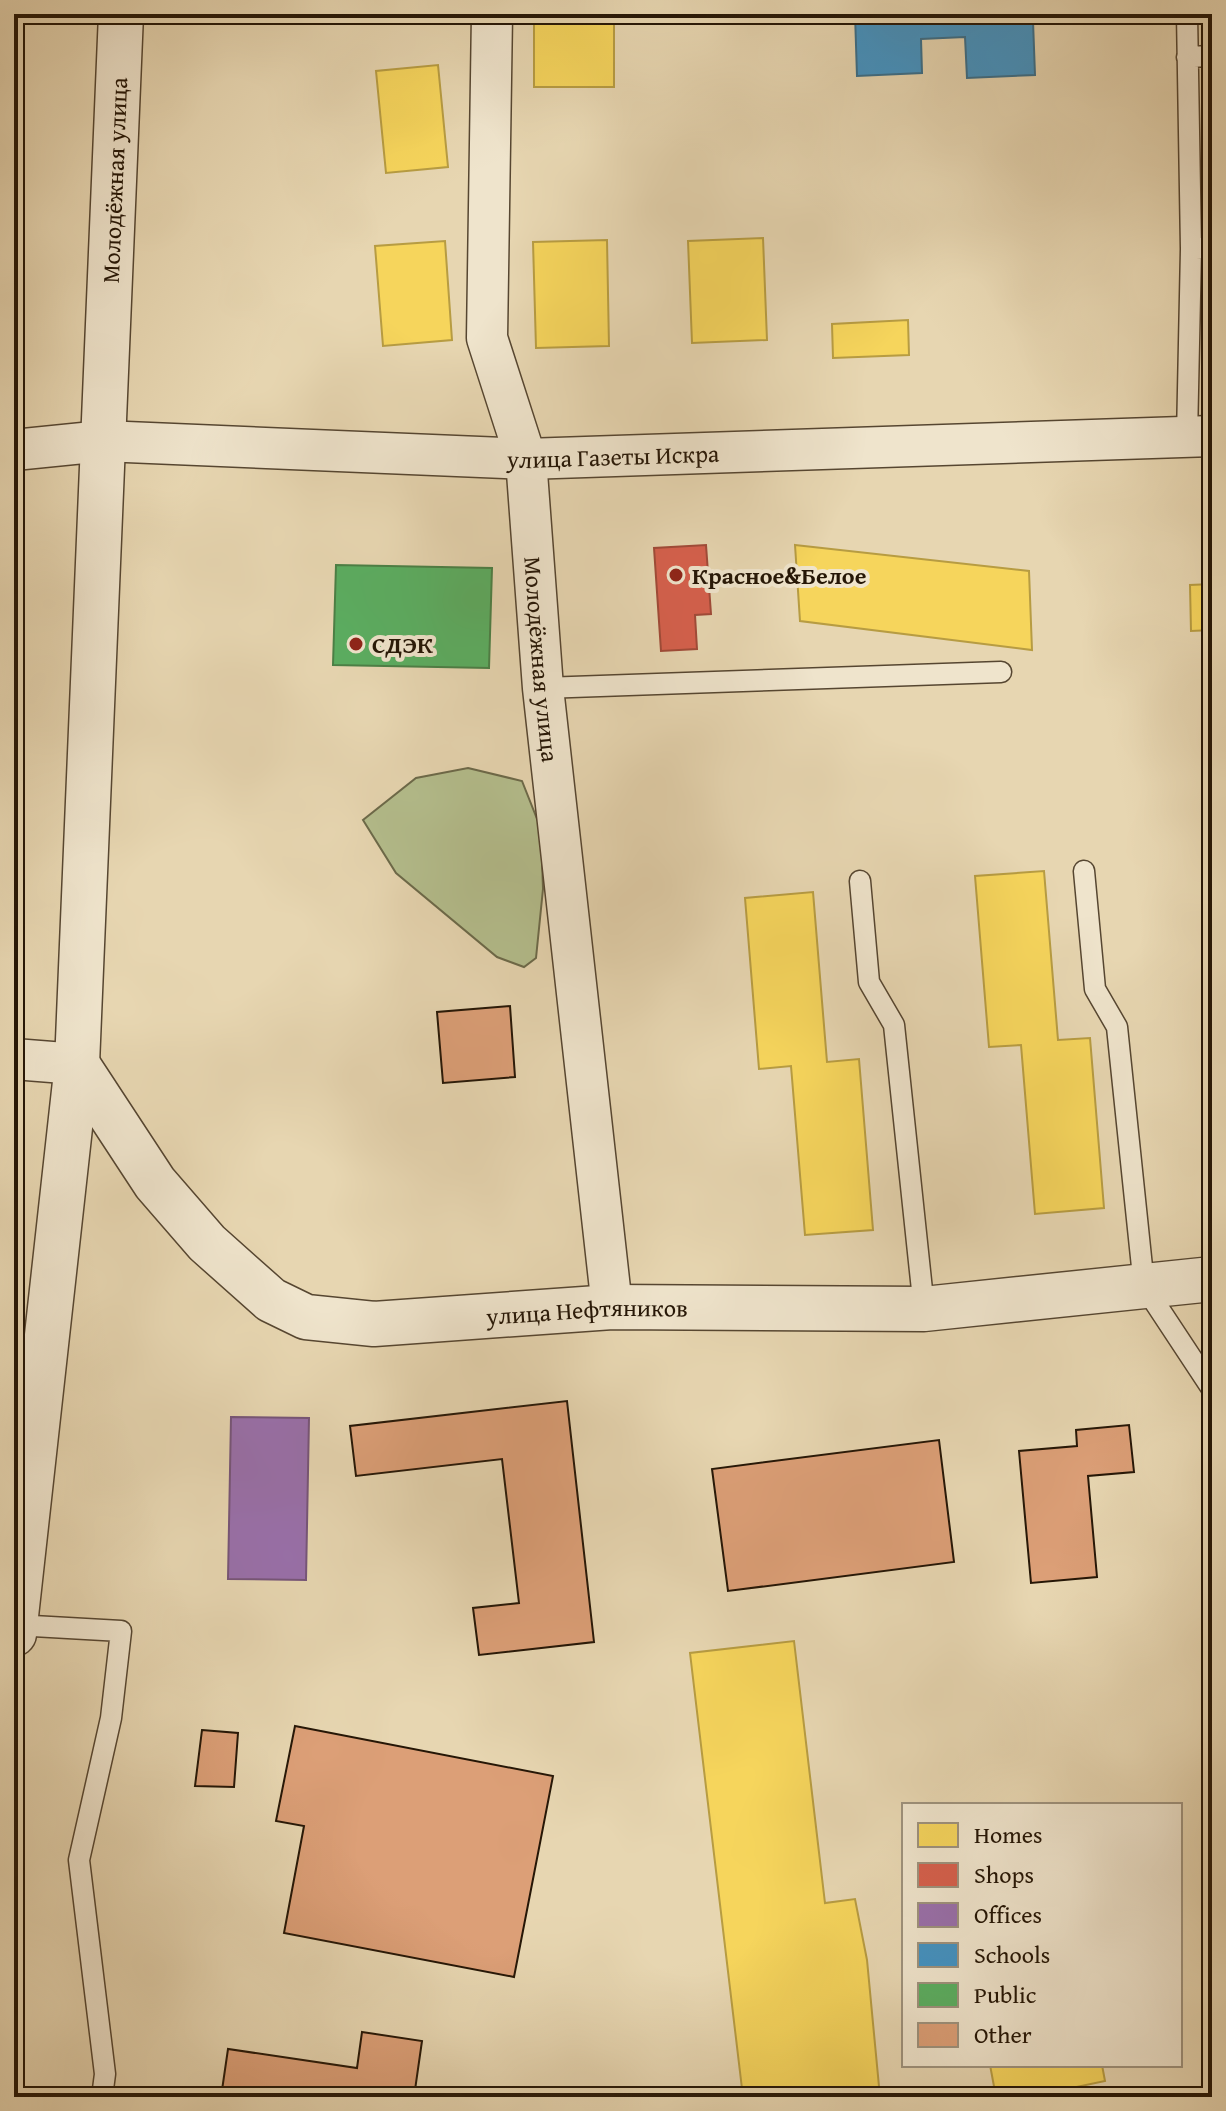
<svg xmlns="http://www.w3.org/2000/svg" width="1226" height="2111" font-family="'Gentium Book Plus',serif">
	<rect width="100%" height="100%" fill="#e7d6b1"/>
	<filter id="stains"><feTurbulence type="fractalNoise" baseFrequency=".0025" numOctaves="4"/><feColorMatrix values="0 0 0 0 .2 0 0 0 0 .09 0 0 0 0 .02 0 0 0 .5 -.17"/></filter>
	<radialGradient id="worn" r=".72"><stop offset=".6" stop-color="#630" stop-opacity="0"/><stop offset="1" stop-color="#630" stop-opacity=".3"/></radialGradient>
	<path fill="#b4be8d" stroke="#6c6a4a" stroke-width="2" d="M468 768 522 781 541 829 543 889 536 958 524 967 497 957 396 873 363 820 416 778Z"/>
	<path fill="#f6d55c" stroke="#b79c42" stroke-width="2" d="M534 14H614V87H534Z
		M438 65 448 167 386 173 376 71Z
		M763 238 767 340 692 343 688 241Z
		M607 240 609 346 536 348 533 242Z
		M445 241 452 340 383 346 375 246Z
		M908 320 909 355 833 358 832 324Z
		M795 545 1029 571 1032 650 800 621Z
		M1212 584V630L1191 631 1190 585Z
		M1044 871 1058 1040 1090 1038 1104 1208 1035 1214 1021 1045 989 1047 975 876Z
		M813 892 827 1062 859 1059 873 1230 805 1235 791 1066 759 1069 745 898Z
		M794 1641 825 1903 855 1899 867 1960 880 2097H743L690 1653Z
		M990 2065H1102L1105 2081 1029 2097H996Z"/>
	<path fill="#d6604d" stroke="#a14a38" stroke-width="2" d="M706 545 711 614 695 615 697 649 661 651 654 548Z"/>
	<path fill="#9970ab" stroke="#76557a" stroke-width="2" d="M231 1417 309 1418 306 1580 228 1579Z"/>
	<path fill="#4393c3" stroke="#3a6e8a" stroke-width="2" d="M855 14H985V23L1033 21 1035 75 967 78 965 37 921 39 922 73 857 76Z"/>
	<path fill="#5aae61" stroke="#4a8046" stroke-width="2" d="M336 565 492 568 489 668 333 665Z"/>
	<path fill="#dc9f77" stroke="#251606" stroke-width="2" d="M510 1006 515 1077 443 1083 437 1012Z
		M567 1401 594 1642 479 1655 473 1608 519 1603 502 1459 356 1476 350 1426Z
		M1129 1425 1134 1472 1088 1476 1097 1577 1031 1583 1019 1451 1077 1446 1076 1430Z
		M939 1440 954 1562 728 1591 712 1469Z
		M295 1726 553 1776 514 1977 284 1933 304 1826 276 1821Z
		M202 1730 238 1733 234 1787 195 1786Z
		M362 2032 422 2041 414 2097H221L228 2049 357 2068Z"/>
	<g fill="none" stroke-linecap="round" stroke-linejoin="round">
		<g stroke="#564631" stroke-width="23">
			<path id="service" d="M1187 14 1191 249 1187 437
				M1187 57 1212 56
				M1191 249 1212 248
				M543 688 1001 672
				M1084 871 1095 989 1117 1027 1144 1286 1212 1389
				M860 881 869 982 894 1025 924 1309
				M15 1625 121 1631 111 1718 79 1860 105 2074 102 2097"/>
		</g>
		<g stroke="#564631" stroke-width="43">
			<g id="minor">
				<path id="s1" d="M492 14 487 338 526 459 543 688 612 1307"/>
				<path id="s2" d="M14 450 103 441 526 459 1212 436"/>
				<path d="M14 1059 77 1064"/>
			</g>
		</g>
		<g stroke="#564631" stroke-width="47">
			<g id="tertiary">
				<path id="s3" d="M77 1064 155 1183 207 1243 271 1300 306 1317 374 1324 612 1307 924 1309 1212 1279"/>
				<path id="s4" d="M14 1634 77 1064 121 14"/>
			</g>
		</g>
		<use href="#service" stroke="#efe4cc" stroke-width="20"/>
		<use href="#minor" stroke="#efe4cc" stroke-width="40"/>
		<use href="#tertiary" stroke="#efe4cc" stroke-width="44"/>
	</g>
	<g fill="#8f2418" stroke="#efe4cc" stroke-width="3">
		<circle cx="676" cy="575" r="8"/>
		<circle cx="356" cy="644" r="8"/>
	</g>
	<g text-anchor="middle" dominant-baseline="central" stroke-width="8" stroke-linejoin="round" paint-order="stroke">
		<g font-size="24" fill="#251606" stroke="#efe4cc">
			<text stroke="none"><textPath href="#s4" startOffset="1458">Молодёжная улица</textPath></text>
			<text stroke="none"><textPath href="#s2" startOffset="600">улица Газеты Искра</textPath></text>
			<text stroke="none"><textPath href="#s1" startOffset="652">Молодёжная улица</textPath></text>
			<text stroke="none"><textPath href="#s3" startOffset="628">улица Нефтяников</textPath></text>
		</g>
		<g font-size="24" font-weight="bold" fill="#251606" stroke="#efe4cc" text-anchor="start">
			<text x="692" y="575">Красное&amp;Белое</text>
			<text x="372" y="644">СДЭК</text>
		</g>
	</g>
	<rect width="1226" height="2111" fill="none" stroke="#e7d6b1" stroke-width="48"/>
	<rect x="16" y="16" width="1194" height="2079" fill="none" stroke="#251606" stroke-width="4"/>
	<rect x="24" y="24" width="1178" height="2063" fill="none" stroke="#251606" stroke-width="2"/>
	<rect x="902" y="1803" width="280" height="264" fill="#efe4cc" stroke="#9e927d" stroke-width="2"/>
	<rect x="918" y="1823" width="40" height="24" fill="#f6d55c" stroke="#9e927d" stroke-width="2"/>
	<text x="974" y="1843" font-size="24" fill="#251606">Homes</text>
	<rect x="918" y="1863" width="40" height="24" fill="#d6604d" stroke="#9e927d" stroke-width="2"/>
	<text x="974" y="1883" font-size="24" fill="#251606">Shops</text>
	<rect x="918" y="1903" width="40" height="24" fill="#9970ab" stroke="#9e927d" stroke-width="2"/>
	<text x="974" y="1923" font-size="24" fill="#251606">Offices</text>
	<rect x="918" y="1943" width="40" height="24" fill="#4393c3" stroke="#9e927d" stroke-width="2"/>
	<text x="974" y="1963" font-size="24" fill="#251606">Schools</text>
	<rect x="918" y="1983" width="40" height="24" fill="#5aae61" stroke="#9e927d" stroke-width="2"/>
	<text x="974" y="2003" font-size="24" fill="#251606">Public</text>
	<rect x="918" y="2023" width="40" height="24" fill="#dc9f77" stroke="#9e927d" stroke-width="2"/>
	<text x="974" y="2043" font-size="24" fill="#251606">Other</text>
	<rect width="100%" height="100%" filter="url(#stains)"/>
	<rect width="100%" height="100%" fill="url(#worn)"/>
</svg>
